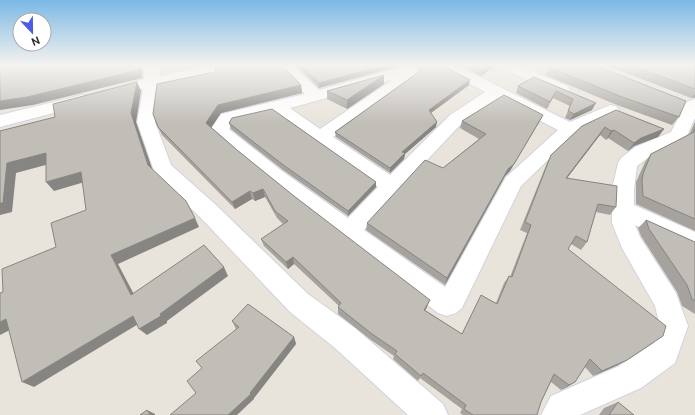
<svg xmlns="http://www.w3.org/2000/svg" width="695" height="415" font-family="Ubuntu,sans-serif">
	<rect width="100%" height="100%" fill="#e9e4db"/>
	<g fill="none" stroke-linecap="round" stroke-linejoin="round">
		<g stroke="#d1d2df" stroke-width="2">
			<path id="minor" d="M144 65H160V76L208 65H236L234 68 160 85 155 122 171 165 216 205 308 294 355 328 443 404 448 415H408L335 348 290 312 200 217 155 174 137 122 143 89 133 88 131 85 133 82 144 79Z
				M277 65H293L319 90 409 65H434L432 68 415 73 417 75 414 78 333 137 390 175 450 115 485 92 439 68 437 65H456L570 122 610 105 616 106 619 110 616 114 576 133 521 186 462 308 456 313 447 316 438 313C362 254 285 197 213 134L210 130 221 114 305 94ZM392 80 320 129 290 108ZM498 99 558 130 506 177 445 287 364 230 430 157 462 123ZM273 113 378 187 348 218 282 171 229 129 233 122Z
				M498 65H518L568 86 570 89 568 92 562 94 556 92 500 68Z
				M82 95 88 96 90 100 88 104 0 127V115Z
				M695 99V118L685 140 670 148 649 157 637 166 634 189V205L695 232V253L635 225 640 237 676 293 688 326 675 363 641 388 580 415H541L551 396 619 366 654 343 660 326 655 306 622 248 612 223V189L618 163 621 158 635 147 671 132 686 102Z"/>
		</g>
		<use href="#minor" fill="#fff" fill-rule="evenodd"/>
	</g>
	<path fill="#a6a39e" d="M295 65H403L319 88Z
		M460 65H496L481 76Z
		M605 65H695V98H691Z
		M549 67 679 117 672 125 617 105 545 75Z
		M419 69 469 85 431 113 436 127 405 154 404 159 390 173 336 137 335 132 416 74 418 72Z
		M534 77 592 110 570 120 565 118 570 106 553 98 547 109 516 93 518 86Z
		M384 84 347 109 327 99V91Z
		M301 85 302 93 221 113 211 127 237 150 427 307 425 310 462 334 481 295 496 303 504 283 509 276 510 277 527 233 520 230 547 163 551 155 582 126 664 129 658 137 634 146 628 151 608 138 606 140 600 135 567 178 616 207 610 215 596 212 587 242 581 250 571 244 568 249 618 365 593 376 585 367 575 382 567 387 561 390 551 382 541 402 537 415H463L460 413 462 409 420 378 418 381 393 359 394 356 371 340 338 314V307L339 306 294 264 288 269 264 246 261 239 283 224 277 218 265 197 255 201 252 199 235 209 162 135 158 127Z
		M543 115 539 122 510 171 505 176 445 285 366 230 367 223 443 168 479 139 460 128 462 121Z
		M695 122V231L636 204V182L645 162 651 154 689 135Z
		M229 123 376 187 348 216 283 170 231 129Z
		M646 220 695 242V314L682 306 677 292 641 236 638 228Z
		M232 321 294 337 296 344 254 398V399L196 393 202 368 236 329Z
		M618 402 634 415H599L604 408Z"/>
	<path fill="#878581" d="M139 65H142V78L33 105 0 110V101Z
		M385 65H403L319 88V83Z
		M490 65H496L481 76 483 71Z
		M384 75V84L347 109V100Z
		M470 80 469 85 428 115 429 110Z
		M137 82 141 91 136 122 154 174 148 165 131 113Z
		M301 85 302 93 221 113 209 131 206 123 218 105Z
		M695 94V97L691 98Z
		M596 103 592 110 570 120 574 114Z
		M543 115 539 122 510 171 505 176 445 285 447 278 508 169Z
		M437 122 436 127 405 154 404 159 390 173V168L402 152Z
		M605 127 600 135 561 186 566 178Z
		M664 129 658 137 634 146 628 151 634 143 641 138Z
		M614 130 608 138 606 140 611 131Z
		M46 153 53 163 16 173 12 212 0 215V203L7 163Z
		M81 172 88 181 54 191 46 182Z
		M376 182V187L348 216V211Z
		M263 189 265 197 255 201 253 193Z
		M250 191 252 199 235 209 232 202Z
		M195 218 199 227 118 264 138 302 131 295 111 255Z
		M293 257 294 264 288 269 286 262Z
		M224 267 228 276 167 321V323L147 335 139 329Z
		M430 300 427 307 422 316 424 310Z
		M133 316 140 323 34 387 22 382Z
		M6 319 18 326 0 335V322Z
		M294 337 296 344 254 398V399L237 415H228L250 393Z
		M627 360 618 365 593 376 602 371Z
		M575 382 567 387 561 390 569 385Z
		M147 410 155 414V415H150Z"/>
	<path fill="#c1beb8" stroke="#878581" d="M0 65H139V70L27 97 0 101Z
		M216 65H282L301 85 218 105 206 123 237 150 294 196 430 300 424 310 462 334 481 295 497 304 509 276 512 277 531 225 525 222 551 155 582 126 616 110 664 129 641 138 634 143 614 130 611 131 605 127 566 178 617 186 616 207 598 204 587 242 576 236 568 249 666 326 663 336 627 360 602 371 590 359 575 382 569 385 554 374 541 402 537 415H473L464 409 466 405 423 373 421 376 395 354 397 351 372 334 338 307 341 303 293 257 286 262 261 239 288 221 275 211 263 189 253 193 250 191 232 202 158 127 153 114 157 84 215 72Z
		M300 65H385L319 83Z
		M430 65H441L470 80 429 110 437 122 402 152 405 153 390 168 335 132 416 74 419 71V69Z
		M471 65H490L483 71Z
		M551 65H594L686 101 679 117 622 97 549 67Z
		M630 65H695V89Z
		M384 75 347 100 327 91Z
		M534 77 596 103 574 114 568 111 573 99 556 91 550 102 518 86Z
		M137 82 131 113 148 165 186 201 195 218 111 255 131 295 204 245 224 267 160 314 161 316 139 329 133 316 22 382 6 319 0 322V293L3 292 2 269 56 247 51 223 86 210 81 172 46 182V153L7 163 3 203H0V131L55 117 53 104Z
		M504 95 543 115 514 164 508 169 447 278 367 223 425 160 443 168 486 134 462 121Z
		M272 109 376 182 348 211 282 164 229 123 232 118Z
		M695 129V219L643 196 642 181 643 174 651 154 694 132Z
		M646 220 695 242V301L692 299 687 285 649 229Z
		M248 304 294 337 250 393 251 394 228 415H170L196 393 187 381 202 368 196 361 239 327 232 321Z
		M618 402 634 415H609Z
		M147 410 150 415H140Z"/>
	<linearGradient id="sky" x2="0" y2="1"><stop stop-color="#7bb8e5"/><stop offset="0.53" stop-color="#f5f3ef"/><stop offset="1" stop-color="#f5f3ef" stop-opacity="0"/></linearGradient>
	<rect width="695" height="123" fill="url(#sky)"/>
	<g transform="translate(32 32) rotate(158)"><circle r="19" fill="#ffffff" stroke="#a9a9a9"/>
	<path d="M0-3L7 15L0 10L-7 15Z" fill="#4b5de5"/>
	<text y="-6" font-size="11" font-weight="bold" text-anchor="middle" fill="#282828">N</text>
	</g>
</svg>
